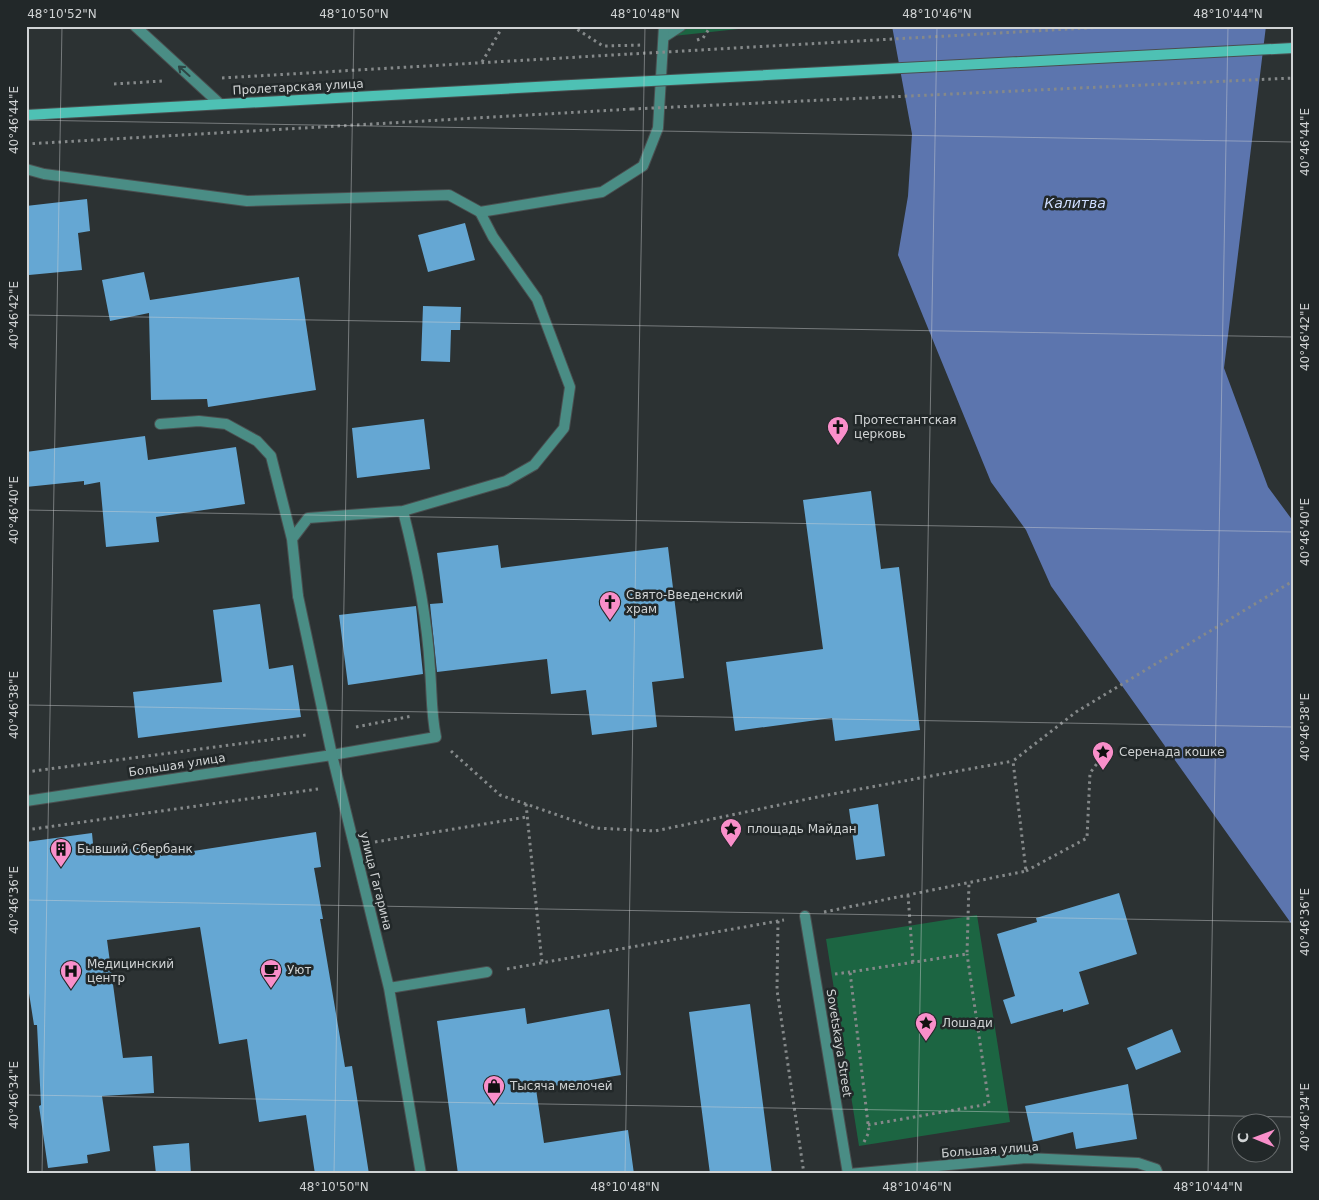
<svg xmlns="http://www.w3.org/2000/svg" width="1319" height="1200" font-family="'DejaVu Sans',sans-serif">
	<rect width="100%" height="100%" fill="#2c3233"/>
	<path fill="#1c6542" d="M664 26H766L664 37Z
		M977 915 1010 1122 859 1146 826 939Z"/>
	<path fill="#5c75ae" d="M892 26H1266L1224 368 1268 487 1293 521V926L1051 586 1026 530 991 482 898 255 908 196 912 134Z"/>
	<path fill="#65a7d3" d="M87 199 90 231 78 233 82 270 29 275 26 206Z
		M465 223 475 260 428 272 418 235Z
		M144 272 150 300 299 277 316 390 208 407 207 399 151 400 149 313 110 321 102 280Z
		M423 306 461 307 460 330H451L450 362 421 361Z
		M424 419 430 469 357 478 352 428Z
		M145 436 148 460 236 447 245 504 156 517 159 542 106 547 100 482 84 485V481L26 487V452Z
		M871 491 881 569 899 567 920 730 835 741 832 718 735 731 726 662 823 649 803 500Z
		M498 545 501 568 668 547 684 678 652 682 657 727 592 735 586 690 551 694 547 659 437 672 430 604 443 603 437 553Z
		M260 604 269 669 293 665 301 717 138 738 133 692 222 682 213 610Z
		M416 606 423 674 348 685 339 615Z
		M878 804 885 856 856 860 849 809Z
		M316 832 321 867 314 868 323 919H320L345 1067 352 1066 369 1174H315L306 1115 259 1122 247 1039 219 1044 200 927 107 940 123 1058 152 1056 154 1093 102 1096 110 1151 87 1155 88 1163 48 1168 39 1106 41 1105 37 1025H34L26 974V842L92 833 94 854 159 845 161 856Z
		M1119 893 1137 954 1079 972 1089 1004 1063 1012V1009L1011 1024 1003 1000 1015 996 997 934 1037 922 1036 918Z
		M750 1004 772 1174H710L689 1012Z
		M525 1008 527 1024 609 1009 621 1075 536 1089 544 1143 628 1130 634 1174H458L437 1021Z
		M1172 1029 1181 1052 1136 1070 1127 1048Z
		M1128 1084 1137 1139 1076 1149 1073 1132 1033 1142 1025 1106Z
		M189 1143 191 1174H156L153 1146Z"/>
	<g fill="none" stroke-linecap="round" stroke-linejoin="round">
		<g stroke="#4a4f50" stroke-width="12">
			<path id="service" d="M135 26 220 104
				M664 37 681 26
				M160 424 199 421 226 424 257 441 271 456 292 539
				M298 596 292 539 308 518 403 511
				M332 755 436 737C431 713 432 692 430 669 427 615 416 562 403 511L506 481 534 465 564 428 570 387 537 299 493 237 480 212"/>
		</g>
		<g stroke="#4a4f50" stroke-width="12">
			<path id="minor" d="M26 169 44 174 247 201 449 195 480 212 602 192 643 166 658 128 664 26
				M298 596 332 755 389 988 421 1174
				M26 801 332 755
				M805 916 848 1174
				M389 988 487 972
				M849 1174 1026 1158 1138 1163 1156 1169 1158 1174"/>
		</g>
		<g stroke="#4a4f50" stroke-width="12">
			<path id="secondary" d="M26 115 572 85"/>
		</g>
		<path stroke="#85898a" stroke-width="3" stroke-dasharray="2.5 4" stroke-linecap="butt" d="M572 26 603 46 643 45
			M697 40 703 38 711 26
			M482 62 503 26
			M222 78 630 54
			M114 84 163 81
			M26 144 632 109
			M356 727 412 716
			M451 751 500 795 595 828 655 831 822 796 1013 761
			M26 772 306 735
			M526 804 542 963
			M26 830 318 789
			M375 842 527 817
			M1026 871 1087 838 1090 773 1101 758
			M908 895 913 963
			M824 912 1026 871 1013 761 1076 712 1293 581
			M778 921 777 990 804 1174
			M507 969 784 920
			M835 974 850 972
			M868 1125 989 1104 967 954
			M864 1142 869 1132 850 972 967 954 969 883"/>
		<use href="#service" stroke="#4a8d85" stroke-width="10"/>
		<use href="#minor" stroke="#4a8d85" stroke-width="10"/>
		<use href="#secondary" stroke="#4ec1b4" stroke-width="10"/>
		<g stroke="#4a4f50" stroke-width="12" stroke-linecap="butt">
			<path id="secondary-bridge" d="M572 85 1293 48"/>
		</g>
		<path stroke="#85898a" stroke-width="3" stroke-dasharray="2.5 4" stroke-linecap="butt" d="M630 54 1122 26
			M632 109 1293 78"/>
		<use href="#secondary-bridge" stroke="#4ec1b4" stroke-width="10"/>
	</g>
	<defs><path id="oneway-shaft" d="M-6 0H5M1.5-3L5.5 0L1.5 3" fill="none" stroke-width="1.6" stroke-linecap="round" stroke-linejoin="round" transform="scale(1.25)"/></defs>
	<use stroke="#2e4645" href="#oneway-shaft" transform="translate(184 71) rotate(-138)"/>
	<path fill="none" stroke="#d0d3d4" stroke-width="1" stroke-opacity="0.45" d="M26 120 1293 142M26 315 1293 337M26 510 1293 532M26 705 1293 727M26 900 1293 922M26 1095 1293 1117M42 1174 62 26M334 1174 354 26M625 1174 645 26M917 1174 937 26M1208 1174 1228 26"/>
	<defs>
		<g id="church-pin" transform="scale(1.125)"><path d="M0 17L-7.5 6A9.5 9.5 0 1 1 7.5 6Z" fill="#f98fca" stroke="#222829"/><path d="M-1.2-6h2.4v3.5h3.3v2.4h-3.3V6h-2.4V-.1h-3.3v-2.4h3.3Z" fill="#111"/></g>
		<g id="sight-pin" transform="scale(1.125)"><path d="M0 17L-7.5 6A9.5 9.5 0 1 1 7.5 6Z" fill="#f98fca" stroke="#222829"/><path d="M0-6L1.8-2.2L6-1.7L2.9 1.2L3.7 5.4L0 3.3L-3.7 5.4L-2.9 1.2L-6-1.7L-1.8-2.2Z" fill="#111"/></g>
		<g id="building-pin" transform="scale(1.125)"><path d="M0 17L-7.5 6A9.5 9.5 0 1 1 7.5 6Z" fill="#f98fca" stroke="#222829"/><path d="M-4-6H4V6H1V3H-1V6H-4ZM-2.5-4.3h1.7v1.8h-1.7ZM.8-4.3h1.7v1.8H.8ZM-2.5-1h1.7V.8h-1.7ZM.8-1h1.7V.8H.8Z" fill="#111"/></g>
		<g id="cafe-pin" transform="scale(1.125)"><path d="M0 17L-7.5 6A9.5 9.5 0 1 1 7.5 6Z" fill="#f98fca" stroke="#222829"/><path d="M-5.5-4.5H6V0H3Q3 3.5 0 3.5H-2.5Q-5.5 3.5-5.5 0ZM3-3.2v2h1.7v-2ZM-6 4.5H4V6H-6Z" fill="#111"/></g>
		<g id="hospital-pin" transform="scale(1.125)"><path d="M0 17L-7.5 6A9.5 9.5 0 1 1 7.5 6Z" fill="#f98fca" stroke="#222829"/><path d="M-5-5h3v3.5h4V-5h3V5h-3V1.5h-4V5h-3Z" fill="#111"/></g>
		<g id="shop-pin" transform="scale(1.125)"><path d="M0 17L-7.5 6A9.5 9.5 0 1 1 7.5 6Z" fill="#f98fca" stroke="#222829"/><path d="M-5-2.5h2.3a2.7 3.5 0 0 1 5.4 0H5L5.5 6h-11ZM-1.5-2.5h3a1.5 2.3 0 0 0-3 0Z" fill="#111"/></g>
	</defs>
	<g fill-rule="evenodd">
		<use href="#church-pin" x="838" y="427"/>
		<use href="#church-pin" x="610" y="602"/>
		<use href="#sight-pin" x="1103" y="752"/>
		<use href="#sight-pin" x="731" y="829"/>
		<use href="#building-pin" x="61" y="849"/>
		<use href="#cafe-pin" x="271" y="970"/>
		<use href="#hospital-pin" x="71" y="971"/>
		<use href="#sight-pin" x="926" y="1023"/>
		<use href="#shop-pin" x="494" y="1086"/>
	</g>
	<g text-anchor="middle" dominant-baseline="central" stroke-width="5" stroke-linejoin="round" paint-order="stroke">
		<g font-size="12" fill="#d0d3d4" stroke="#222829">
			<text transform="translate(298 87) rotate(-3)">Пролетарская улица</text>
			<text transform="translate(177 765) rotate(-9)">Большая улица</text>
			<text transform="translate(376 881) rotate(76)">улица Гагарина</text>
			<text transform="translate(839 1043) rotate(81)">Sovetskaya Street</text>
			<text transform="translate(990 1150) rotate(-4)">Большая улица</text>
		</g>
		<g font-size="12" fill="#d0d3d4" stroke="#222829" text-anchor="start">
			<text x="854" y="420">Протестантская<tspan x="854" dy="14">церковь</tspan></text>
			<text x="626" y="595">Свято-Введенский<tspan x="626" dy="14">храм</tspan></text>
			<text x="1119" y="752">Серенада кошке</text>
			<text x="747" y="829">площадь Майдан</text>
			<text x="77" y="849">Бывший Сбербанк</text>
			<text x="87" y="964">Медицинский<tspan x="87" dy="14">центр</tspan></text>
			<text x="287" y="970">Уют</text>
			<text x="942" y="1023">Лошади</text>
			<text x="510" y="1086">Тысяча мелочей</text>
		</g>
		<g font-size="14" font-style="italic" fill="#ceddff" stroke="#222829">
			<text x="1075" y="203">Калитва</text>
		</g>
	</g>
	<rect width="1319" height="1200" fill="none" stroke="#222829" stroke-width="55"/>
	<g transform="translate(1256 1138) rotate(271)"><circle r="24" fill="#222829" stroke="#686c6d"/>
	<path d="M0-4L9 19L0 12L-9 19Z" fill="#f98fca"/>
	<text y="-8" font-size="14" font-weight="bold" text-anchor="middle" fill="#d0d3d4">С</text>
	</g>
	<rect x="28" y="28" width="1264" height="1144" fill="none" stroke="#d0d3d4" stroke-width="2"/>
	<g font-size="12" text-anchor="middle" fill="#d0d3d4">
		<text x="62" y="18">48°10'52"N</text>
		<text x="354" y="18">48°10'50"N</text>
		<text x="645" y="18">48°10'48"N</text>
		<text x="937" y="18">48°10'46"N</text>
		<text x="1228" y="18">48°10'44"N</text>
		<text transform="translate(14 120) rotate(-90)" y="4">40°46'44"E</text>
		<text transform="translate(1305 142) rotate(-90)" y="4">40°46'44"E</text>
		<text transform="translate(14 315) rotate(-90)" y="4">40°46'42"E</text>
		<text transform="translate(1305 337) rotate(-90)" y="4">40°46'42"E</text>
		<text transform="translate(14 510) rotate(-90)" y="4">40°46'40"E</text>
		<text transform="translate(1305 532) rotate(-90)" y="4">40°46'40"E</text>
		<text transform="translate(14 705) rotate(-90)" y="4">40°46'38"E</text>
		<text transform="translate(1305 727) rotate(-90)" y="4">40°46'38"E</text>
		<text transform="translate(14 900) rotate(-90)" y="4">40°46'36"E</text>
		<text transform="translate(1305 922) rotate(-90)" y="4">40°46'36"E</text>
		<text transform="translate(14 1095) rotate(-90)" y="4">40°46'34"E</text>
		<text transform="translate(1305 1117) rotate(-90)" y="4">40°46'34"E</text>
		<text x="334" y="1191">48°10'50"N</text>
		<text x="625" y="1191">48°10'48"N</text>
		<text x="917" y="1191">48°10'46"N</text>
		<text x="1208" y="1191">48°10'44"N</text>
	</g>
</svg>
